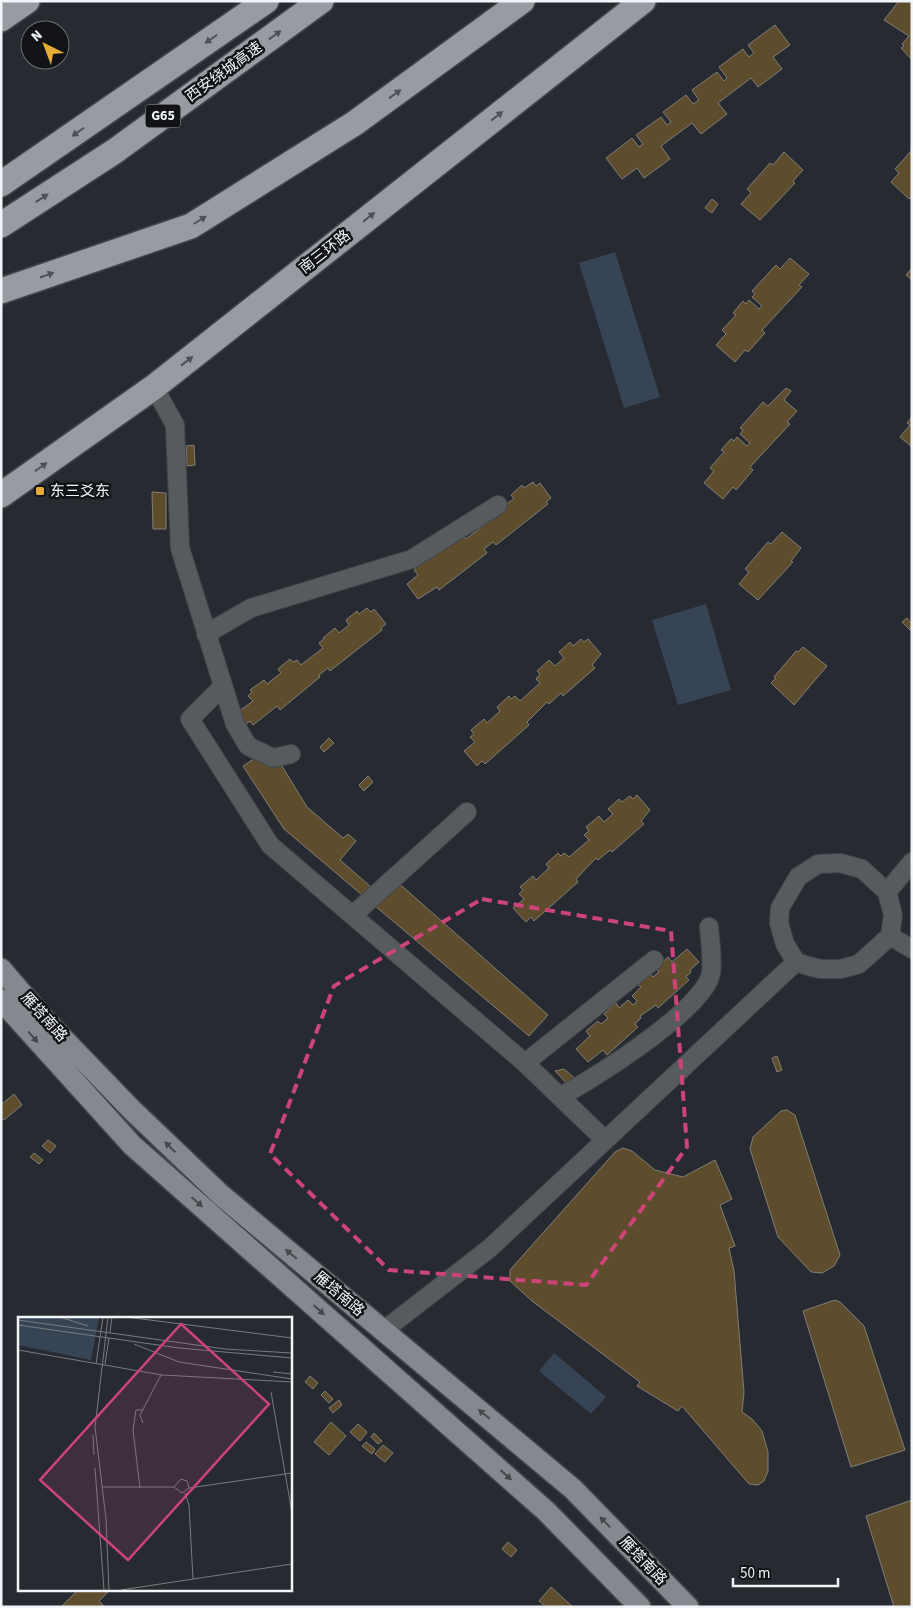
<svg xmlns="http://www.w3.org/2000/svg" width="913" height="1608" font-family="'Source Sans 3','Noto Sans SC',sans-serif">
	<rect width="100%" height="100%" fill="#272b31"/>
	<path fill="#364456" d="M615 252 660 397 624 408 579 263Z
		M706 604 731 690 678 705 652 620Z
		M554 1353 606 1397 591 1414 539 1371Z"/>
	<path fill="#5e4d2d" stroke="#827e77" d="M899 1H912V60L901 48 904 46 902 44 909 36 884 20Z
		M775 25 790 45 773 57 782 69 758 87 751 78 718 103 727 114 701 134 692 123 661 146 670 159 644 178 637 168 622 179 606 158 632 138 639 147 643 144 636 135 661 117 667 125 671 122 663 112 686 95 693 104 699 100 692 90 717 72 724 81 727 78 719 67 743 49 749 57 754 53 748 45Z
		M912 150V197L909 199 891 182 899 173 895 169Z
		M784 152 803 170 793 181 795 183 760 220 741 204 751 193 747 189 770 163 773 165Z
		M712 199 718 204 712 213 705 208Z
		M790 258 809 274 799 285 802 287 762 330 765 333 748 352 745 350 735 362 716 345 726 334 722 330 736 315 733 313 743 301 746 304 749 300 759 309 762 306 752 297 755 294 752 291 776 265 780 269Z
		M912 268V280L906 275Z
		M786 388 791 391 784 400 797 411 787 422 790 424 750 467 753 470 736 490 733 487 723 499 704 483 714 471 710 468 724 452 721 450 731 439 734 441 737 437 747 446 750 443 740 434 743 430 740 428 763 402 768 406Z
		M912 417V447L900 437 910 425 907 423Z
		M194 445 195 465 187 466 186 446Z
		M533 482 536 486 540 483 551 498 546 502 548 504 496 545 493 542 484 549 487 553 439 590 437 587 418 599 407 584 418 575 414 570 418 566 416 564 429 553 432 558 462 533 466 539 488 522 485 518 514 499 511 495 522 485 524 488Z
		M152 492 166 493V529H153Z
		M782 532 801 548 791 561 793 562 758 600 739 584 749 572 745 569 768 542 771 544Z
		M367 608 371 612 374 609 386 624 381 628 382 630 330 671 328 668 319 675 320 677 280 710 277 706 253 725 250 721 244 726 235 714 253 701 248 696 252 692 250 690 264 680 267 684 281 673 278 669 290 659 293 662 297 660 301 665 323 648 319 643 324 639 323 638 335 628 339 633 349 625 346 620 357 611 359 614Z
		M907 618 912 624 910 630 902 622Z
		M581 639 584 642 588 639 601 654 592 665 595 668 563 696 561 693 549 704 547 702 527 722 529 725 485 764 482 761 477 766 464 751 475 742 470 737 474 734 471 730 484 719 487 723 500 711 497 707 509 696 511 699 515 696 520 701 540 683 536 679 540 674 537 671 549 660 555 666 564 658 559 652 570 642 573 646Z
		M803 647 827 666 794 705 771 683 776 678 774 677 796 651 798 652Z
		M329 738 334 743 324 752 320 747Z
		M271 748 307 807 343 838 348 834 356 841 340 860 371 887 386 872 548 1015 529 1036 284 829 243 766Z
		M368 776 373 782 364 791 359 785Z
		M637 795 650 810 641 821 644 824 612 852 610 850 598 860 596 858 576 879 578 882 534 921 531 917 526 922 513 908 524 899 519 894 523 890 520 887 533 876 536 880 549 868 546 864 558 853 561 856 564 853 569 857 589 840 584 835 589 831 586 827 599 816 604 822 613 814 608 809 619 799 622 802 630 796 633 799Z
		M687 949 699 962 690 970 691 972 686 977 689 980 658 1008 656 1005 640 1016 641 1018 635 1024 638 1027 607 1055 603 1050 588 1062 576 1049 590 1036 586 1031 598 1021 601 1024 608 1018 604 1014 616 1003 619 1008 628 1000 633 1005 637 1001 632 996 641 987 637 984 649 973 653 977 659 972 656 968 668 957 672 962Z
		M777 1056 782 1070 777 1072 772 1058Z
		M564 1069 577 1080 571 1088 555 1071Z
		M14 1094 22 1105 4 1120 1 1118V1105Z
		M787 1110 795 1115 840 1255 834 1266 822 1273 811 1272 778 1237 750 1149 753 1137 781 1111Z
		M48 1140 56 1146 50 1153 42 1146Z
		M623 1148 632 1151 655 1170 683 1177 715 1160 732 1199 720 1205 735 1246 729 1248 734 1271 744 1392 742 1412 752 1419 762 1431 768 1452V1471L764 1481 758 1485 749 1484 682 1406 678 1411 637 1386 640 1382 532 1301 510 1281V1270L615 1152Z
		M34 1153 43 1160 39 1164 30 1157Z
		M835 1300 840 1302 864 1326 905 1450 851 1467 803 1311Z
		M310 1376 318 1383 313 1389 305 1382Z
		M325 1391 333 1399 329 1403 321 1395Z
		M339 1400 342 1405 333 1413 329 1408Z
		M331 1422 346 1436 329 1455 314 1442Z
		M358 1424 367 1432 360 1441 350 1432Z
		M374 1433 382 1441 378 1444 371 1437Z
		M366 1442 375 1449 372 1454 362 1446Z
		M383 1445 393 1453 385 1462 375 1454Z
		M912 1500V1607H894L866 1516Z
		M508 1542 517 1550 511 1557 502 1549Z
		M551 1587 573 1607H546L539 1601Z
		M79 1589H111L99 1601 105 1607H61Z"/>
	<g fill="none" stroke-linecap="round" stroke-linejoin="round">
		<g stroke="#43474d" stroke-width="20">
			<path id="minor" d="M154 387 175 425 180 548 235 724 248 746 273 758 291 754
				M206 634 251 608 412 559 498 505
				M222 687 190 719 270 845 525 1063 605 1140
				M840 863 862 869 887 892 893 915 890 936 859 964 841 969H820L808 966 796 962 785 944 779 923 780 908 798 877 818 864Z
				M887 892 912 862
				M353 915 467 812
				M890 936 912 949
				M525 1063 654 960
				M561 1096C593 1079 705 1009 711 973 713 959 710 942 709 927
				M383 1331 490 1248 796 962"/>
		</g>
		<g stroke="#43474d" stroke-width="24">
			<path id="major" d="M1 969 45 1020 131 1109 221 1195 573 1489 688 1607
				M1 1000 132 1145 546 1511 640 1607"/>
		</g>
		<g stroke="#43474d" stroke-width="28">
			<path id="highway" d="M1 19 27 1
				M1 184 266 1
				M1 225 115 151 321 1
				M1 291 191 226 355 123 522 1
				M1 495 154 387 643 1"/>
		</g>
		<use href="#minor" stroke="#585b5d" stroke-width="18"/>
		<use href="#major" stroke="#85898f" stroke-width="21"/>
		<use href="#highway" stroke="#979ca3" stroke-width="25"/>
	</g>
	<defs><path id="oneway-solid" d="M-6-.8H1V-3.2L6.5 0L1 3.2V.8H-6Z" transform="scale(1.25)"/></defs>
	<g fill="#4e5155">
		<use href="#oneway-solid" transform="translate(275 35) rotate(-36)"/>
		<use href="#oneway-solid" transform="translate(211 39) rotate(145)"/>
		<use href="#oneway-solid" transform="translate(395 94) rotate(-36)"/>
		<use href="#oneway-solid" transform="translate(497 116) rotate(-38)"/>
		<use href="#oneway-solid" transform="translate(78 132) rotate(145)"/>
		<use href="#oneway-solid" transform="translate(42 198) rotate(-33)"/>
		<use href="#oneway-solid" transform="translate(369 217) rotate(-38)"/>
		<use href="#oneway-solid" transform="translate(200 220) rotate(-32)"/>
		<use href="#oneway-solid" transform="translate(47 275) rotate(-19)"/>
		<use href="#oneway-solid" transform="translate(187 361) rotate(-38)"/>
		<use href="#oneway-solid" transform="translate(41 467) rotate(-35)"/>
	</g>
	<g fill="#46484c">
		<use href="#oneway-solid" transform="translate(33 1037) rotate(49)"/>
		<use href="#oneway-solid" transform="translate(170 1147) rotate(-136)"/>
		<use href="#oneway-solid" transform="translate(197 1202) rotate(42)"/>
		<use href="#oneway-solid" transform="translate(291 1254) rotate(-140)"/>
		<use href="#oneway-solid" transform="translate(319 1310) rotate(42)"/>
		<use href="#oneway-solid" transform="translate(484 1414) rotate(-140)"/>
		<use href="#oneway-solid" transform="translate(506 1475) rotate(42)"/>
		<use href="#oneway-solid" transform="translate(605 1522) rotate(-134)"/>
	</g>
	<path fill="none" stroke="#cc447a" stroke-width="4" stroke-dasharray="10 6" stroke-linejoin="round" d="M482 899 671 931 687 1147 586 1285 389 1270 270 1154 334 986Z"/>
	<rect fill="#e6ac36" stroke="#121316" stroke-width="2" x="35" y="486" width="10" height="10" rx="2.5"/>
	<g text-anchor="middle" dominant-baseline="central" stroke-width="5" stroke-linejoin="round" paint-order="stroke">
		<rect fill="#121316" stroke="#afb1b4" stroke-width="1" x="145.5" y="104.5" width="35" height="23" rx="4"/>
		<g font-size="14" font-weight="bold" fill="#f2f5f8">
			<text x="163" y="116">G65</text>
		</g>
		<g font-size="15" fill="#f2f5f8" stroke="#121316">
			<text transform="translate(224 72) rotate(-36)">西安绕城高速</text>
			<text transform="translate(325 252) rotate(-38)">南三环路</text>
			<text transform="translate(44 1017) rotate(48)">雁塔南路</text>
			<text transform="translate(339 1294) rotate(40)">雁塔南路</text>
			<text transform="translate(643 1561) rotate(46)">雁塔南路</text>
		</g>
		<g font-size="15" fill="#f2f5f8" stroke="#121316" text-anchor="start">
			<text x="50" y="491">东三爻东</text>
		</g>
	</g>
	<g transform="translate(18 1317)">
		<rect width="274" height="274" fill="#272b31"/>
		<path d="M0 0H81L73 43 0 28Z" fill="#364456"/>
		<path fill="none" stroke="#787c81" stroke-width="1" d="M42 0 70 9M90 0 77 110 88 202 91 273M108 0 274 21M0 3 207 32 274 36M0 8 161 31 274 41M92 15 94 0M116 27 161 45 274 62M0 33 144 58 274 65M78 47 85 0M87 47 91 21M255 55 274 57M253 75 274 196M125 106 122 98 143 58M75 118 76 138M77 151 86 273M84 170H156L164 176 171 171 169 164 163 162 156 170M122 171 115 113 118 93H124M171 171 274 156M167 176 171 188 175 262M103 273 274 247"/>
		<path fill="#cc447a" fill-opacity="0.15" stroke="#cc447a" stroke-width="2.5" d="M163 7 251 87 110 243 22 163Z"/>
		<rect width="274" height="274" fill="none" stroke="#f2f5f8" stroke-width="2.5"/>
	</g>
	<rect width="913" height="1608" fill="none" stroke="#f2f5f8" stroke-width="5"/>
	<g transform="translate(45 45) rotate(318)"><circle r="24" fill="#121316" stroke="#6c6d70"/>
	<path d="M0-4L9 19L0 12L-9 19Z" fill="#e6ac36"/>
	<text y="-8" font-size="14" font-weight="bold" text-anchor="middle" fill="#f2f5f8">N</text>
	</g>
	<path d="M733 1578v8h105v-8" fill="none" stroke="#f2f5f8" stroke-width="2.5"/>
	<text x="740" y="1578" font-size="15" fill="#f2f5f8" stroke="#121316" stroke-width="4" paint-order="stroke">50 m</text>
</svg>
